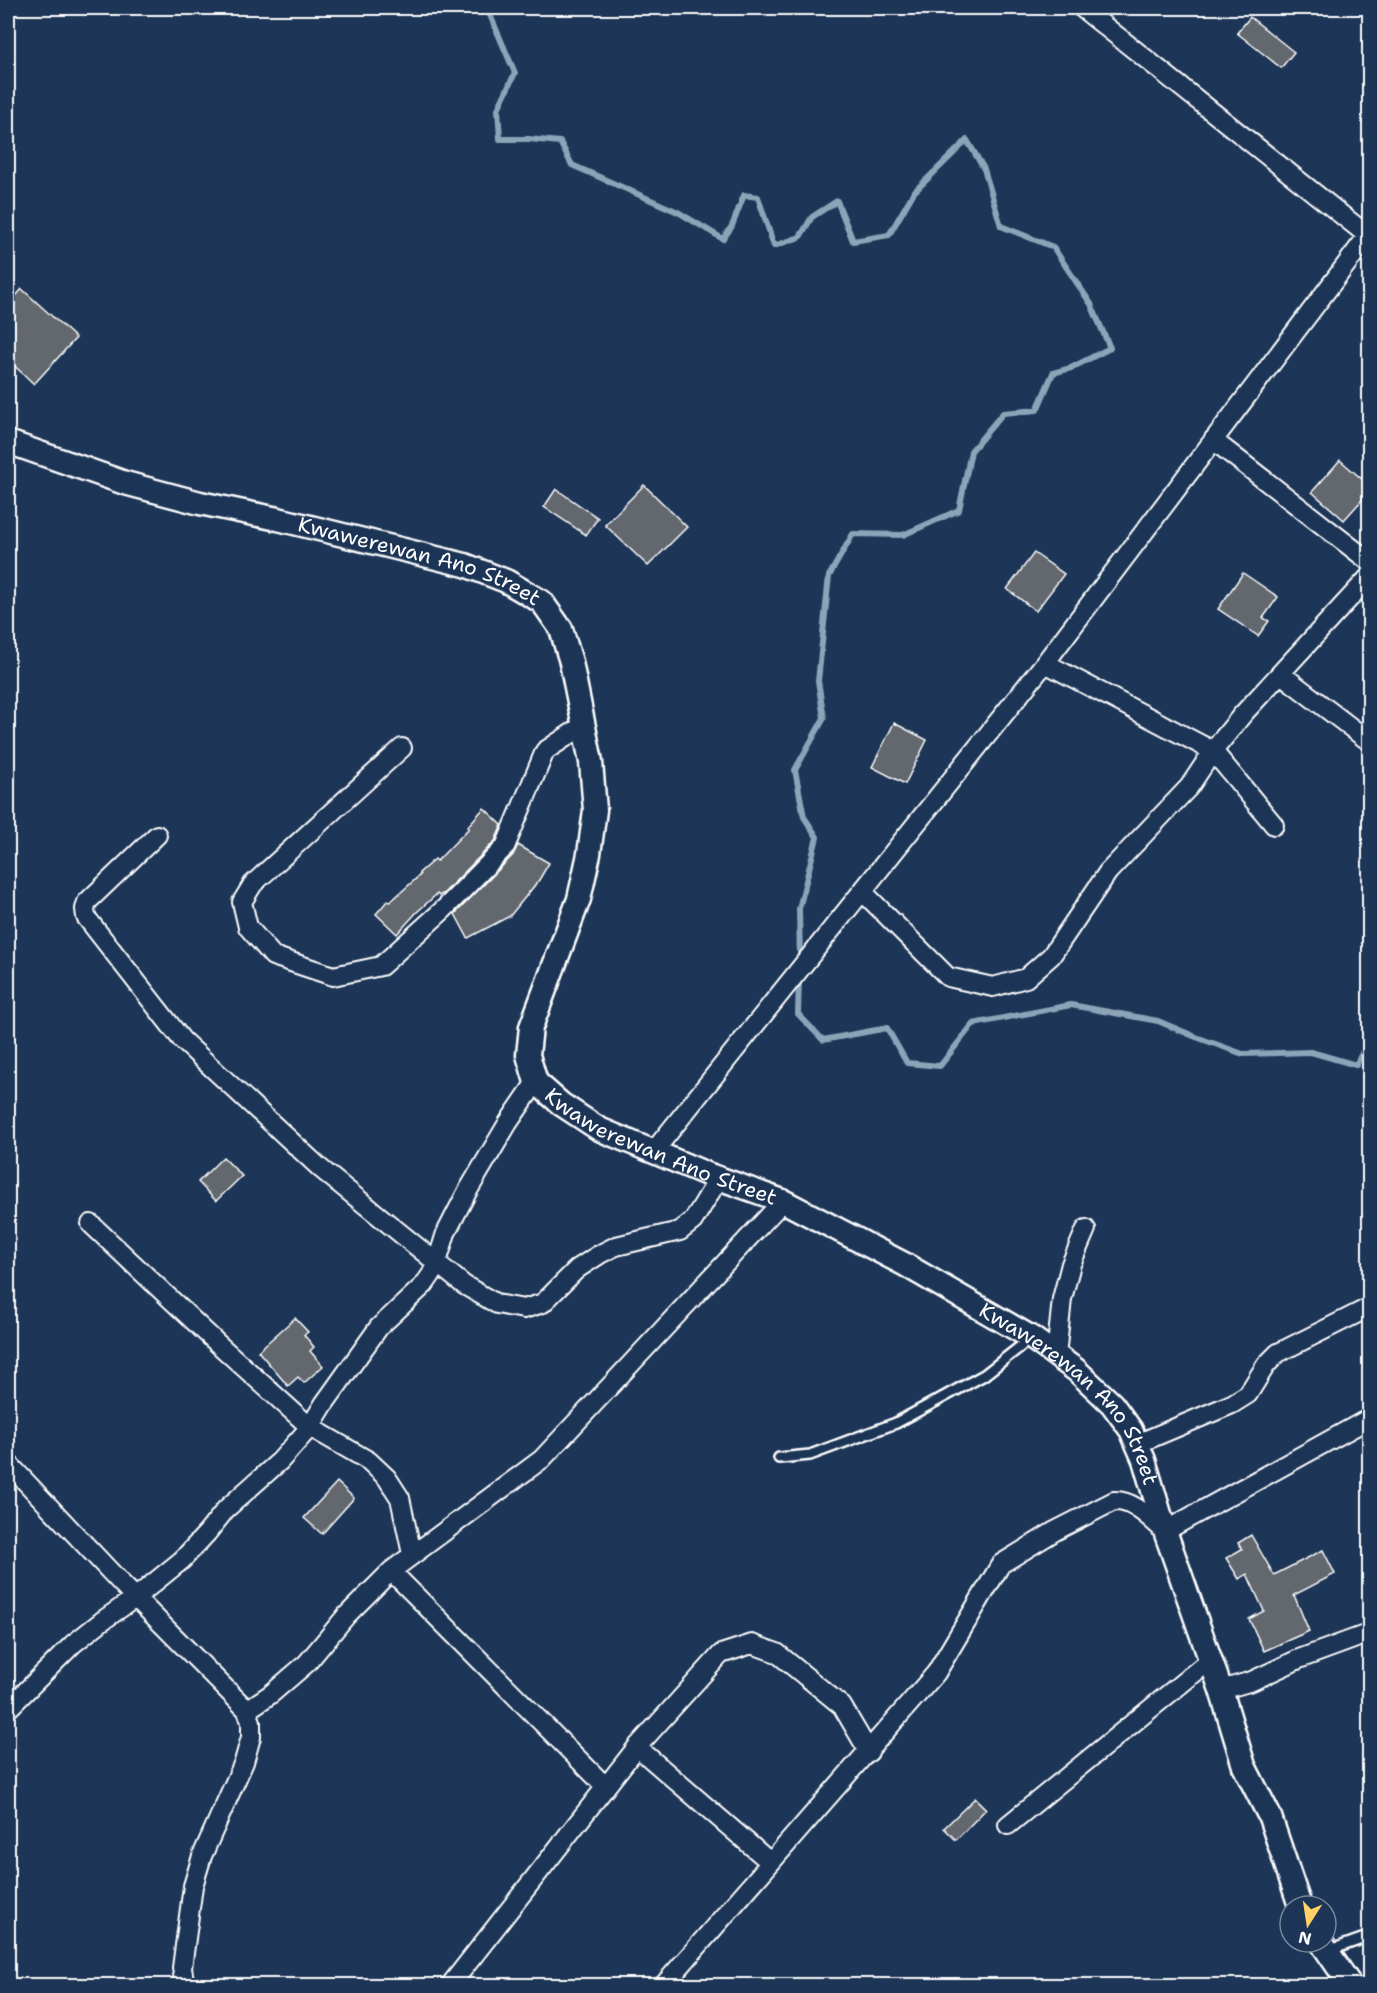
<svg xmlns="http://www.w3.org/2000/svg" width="1377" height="1993" font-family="'Shantell Sans',sans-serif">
	<rect width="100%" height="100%" fill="#1d3557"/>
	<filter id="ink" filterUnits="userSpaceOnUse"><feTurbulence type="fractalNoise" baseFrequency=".0167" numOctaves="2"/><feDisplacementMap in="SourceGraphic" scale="12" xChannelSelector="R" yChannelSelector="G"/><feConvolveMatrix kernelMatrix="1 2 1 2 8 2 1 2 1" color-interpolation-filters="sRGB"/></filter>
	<g filter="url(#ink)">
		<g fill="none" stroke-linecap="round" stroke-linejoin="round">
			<path stroke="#8ca4b8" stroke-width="6" d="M487 8 515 73 498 109 500 139H529L560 142 572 165 678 212 723 239 732 226 744 195 758 197 774 246 800 237 812 217 837 201 853 241 889 235 914 192 967 140 984 169 1001 226 1053 247 1091 304 1110 348 1071 368 1053 373 1037 410 1003 413 971 451 959 510 903 535 853 534 829 576 818 681 824 718 795 770 804 817 817 837 799 909 800 961
				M799 978 798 1014 823 1040 887 1028 907 1063 940 1066 973 1024 1071 1005 1158 1021 1196 1037 1243 1054 1311 1052 1356 1065 1370 1038"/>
		</g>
		<path fill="#62676d" stroke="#fff" stroke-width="1.5" d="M1250 17 1294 52 1281 68 1237 33Z
			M22 289 76 338 34 384 8 360V305Z
			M1340 460 1370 486V491L1344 520 1312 492Z
			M644 485 687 527 648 566 605 525Z
			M556 489 598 518 586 535 544 507Z
			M1034 553 1064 574 1036 611 1007 589Z
			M1243 573 1278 597 1263 618 1269 621 1258 636 1218 609Z
			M894 723 927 740 905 784 872 767Z
			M484 808 502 825 495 841 444 893 439 896 437 894 417 912 397 934 376 914 388 900 390 902 420 875 419 873 435 859 437 861 469 828 467 827Z
			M518 845 549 863 539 880 510 916 468 938 455 914 513 855Z
			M223 1157 242 1176 216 1201 198 1182Z
			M295 1318 308 1332 304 1335 314 1347 310 1351 323 1366 304 1383 298 1377 288 1386 258 1351Z
			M337 1482 354 1498 322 1534 304 1518Z
			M1251 1535 1274 1575 1323 1550 1335 1574 1294 1595 1309 1631 1264 1651 1249 1619 1264 1611 1247 1574 1239 1579 1226 1558 1242 1549 1238 1543Z
			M975 1798 986 1809 956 1840 944 1828Z"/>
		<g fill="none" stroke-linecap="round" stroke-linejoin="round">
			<g stroke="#fff" stroke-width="14">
				<path id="service" d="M779 1458 810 1455 896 1423 984 1375 1030 1339
					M1328 1951 1370 1936"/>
			</g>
			<g stroke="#fff" stroke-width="22">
				<path id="minor" d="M1082 8 1367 235
					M1213 440 1370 562
					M1045 663 1213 751 1274 825
					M1281 674 1370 742
					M402 748 253 884 242 902 248 927 273 956 333 976 381 966 444 909 505 847 545 751 584 725
					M157 835 87 902 85 909 86 917 182 1040 320 1168 464 1285 497 1304 524 1309 543 1303 577 1269 600 1254 616 1246 680 1231 693 1221 719 1178
					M862 891 948 977 993 987 1026 978 1051 956 1108 872 1189 787 1213 751 1243 714 1370 576
					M654 1151 1045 663 1370 233
					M91 1224 216 1342 310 1427 369 1461 387 1478 400 1498 412 1554
					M1056 1356 1062 1299 1071 1264 1086 1229
					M1137 1444 1232 1404 1248 1394 1266 1365 1278 1353 1370 1307
					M8 1463 123 1585 247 1710 251 1722V1737L244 1762 202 1856 193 1886 182 1968 185 1986
					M391 1571 606 1787
					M1221 1690 1252 1681 1299 1659 1370 1633
					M8 1709 73 1644 102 1621 135 1598 182 1560 207 1533 226 1509 280 1461 310 1427 324 1404 379 1327 424 1285 431 1275 437 1262 446 1233 466 1194 508 1123 536 1082
					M247 1710 271 1694 307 1663 346 1616 391 1571 542 1459 783 1201
					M637 1747 770 1862
					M1008 1825 1209 1661
					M452 1983 637 1747 721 1654 752 1644 777 1653 842 1706 869 1752
					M663 1986 936 1673 1001 1564 1055 1531 1114 1501C1134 1500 1150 1519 1165 1531L1370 1418"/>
			</g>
			<g stroke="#fff" stroke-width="27">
				<g id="tertiary">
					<path id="s1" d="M8 442 125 483 200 503 278 519 465 565 506 581 542 602 561 629 571 662 591 762 595 810 589 854 579 899 531 1027 528 1055 536 1082 561 1104 599 1129 707 1174 783 1201 904 1264 1032 1338 1076 1370 1112 1404 1131 1430 1144 1460 1165 1531 1221 1690 1244 1766 1270 1817 1300 1906"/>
					<path d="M1321 1942 1351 1986"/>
				</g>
			</g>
			<use href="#service" stroke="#1d3557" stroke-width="9"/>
			<use href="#minor" stroke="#1d3557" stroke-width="18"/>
			<use href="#tertiary" stroke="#1d3557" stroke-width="22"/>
		</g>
	</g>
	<g text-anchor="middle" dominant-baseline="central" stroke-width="4.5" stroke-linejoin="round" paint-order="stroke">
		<g font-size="21" fill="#fff" stroke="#1d3557">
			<text stroke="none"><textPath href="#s1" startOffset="429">Kwawerewan Ano Street</textPath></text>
			<text stroke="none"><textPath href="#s1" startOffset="1203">Kwawerewan Ano Street</textPath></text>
			<text stroke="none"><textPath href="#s1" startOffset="1689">Kwawerewan Ano Street</textPath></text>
		</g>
	</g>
	<rect width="1377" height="1993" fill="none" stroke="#1d3557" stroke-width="30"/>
	<rect x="15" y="15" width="1347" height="1963" fill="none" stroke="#fff" stroke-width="2" filter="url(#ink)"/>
	<g transform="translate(1308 1924) rotate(192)"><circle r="28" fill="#1d3557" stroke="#77869a" stroke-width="1.5"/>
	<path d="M0-4.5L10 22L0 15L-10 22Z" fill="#ffd166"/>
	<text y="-9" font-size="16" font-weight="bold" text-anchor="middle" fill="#ffffff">N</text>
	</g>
</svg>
